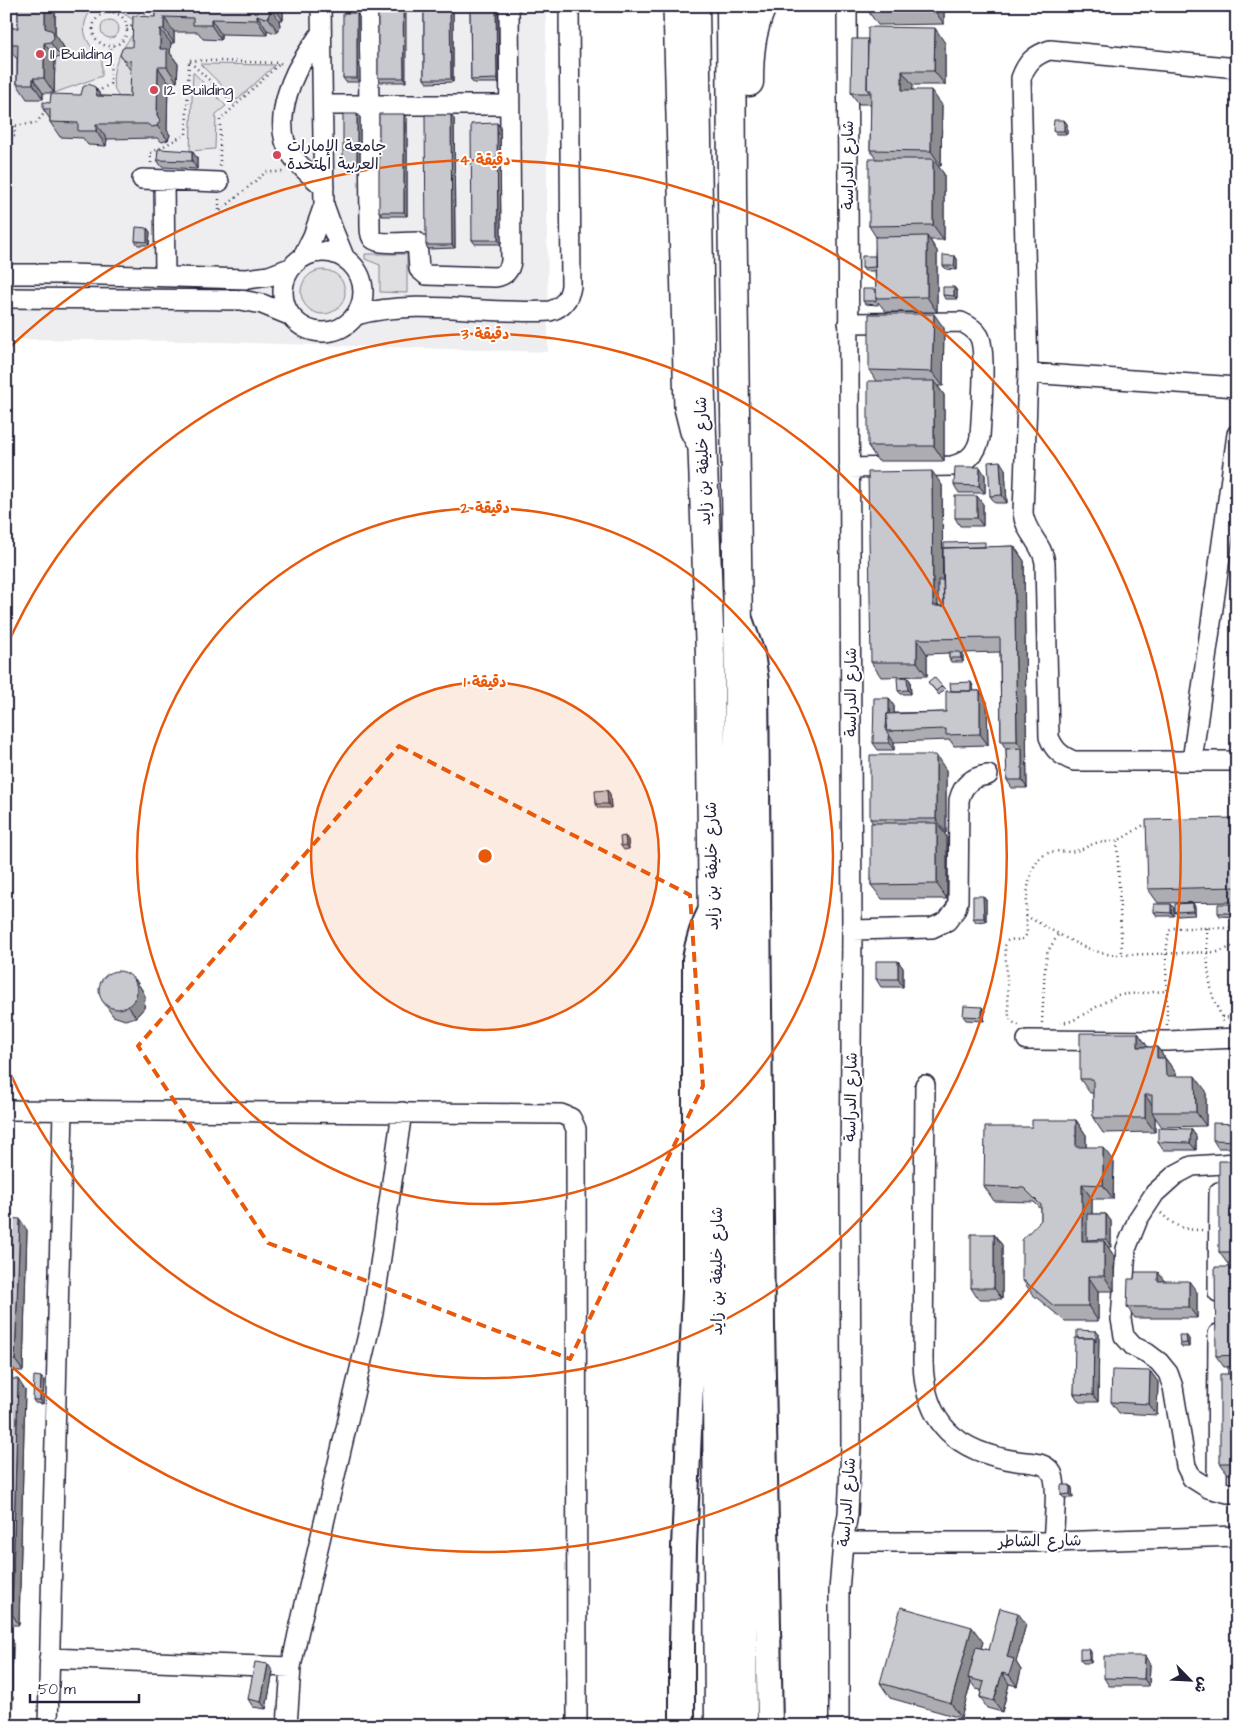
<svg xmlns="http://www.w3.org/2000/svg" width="1243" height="1732" font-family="'Architects Daughter','Playpen Sans Arabic',sans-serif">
	<rect width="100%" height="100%" fill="#fff"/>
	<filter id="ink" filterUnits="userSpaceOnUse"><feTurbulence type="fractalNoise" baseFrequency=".02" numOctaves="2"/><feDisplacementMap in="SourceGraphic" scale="10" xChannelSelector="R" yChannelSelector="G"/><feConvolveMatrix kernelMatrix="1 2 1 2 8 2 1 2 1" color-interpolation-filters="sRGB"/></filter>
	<g filter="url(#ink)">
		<path fill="#eeeef1" d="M6 6H546L548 352 185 341 6 339Z"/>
		<path fill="#dfdfe2" stroke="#80808e" d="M55 6H96C77 21 83 45 102 55V76L54 93 55 58 63 55 65 49 61 43 55 42Z
			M115 6H148L132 19 115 8Z
			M101 29a9 9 0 1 1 18 0a9 9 0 1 1-18 0Z
			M136 31 130 70 140 112C135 108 128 105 123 101 101 83 121 47 136 31Z
			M200 64 275 65 237 100Z
			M193 72 226 106 216 114 215 149 190 151Z
			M365 254H407V293L380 292V265L365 259Z
			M301 292a22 22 0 1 1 44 0a22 22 0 1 1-44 0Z"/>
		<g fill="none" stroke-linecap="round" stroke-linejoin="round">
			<g stroke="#22223b" stroke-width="22">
				<path id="minor" d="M368 6 370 227C370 231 370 236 373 239 379 245 407 242 417 242L419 269 426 275 495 277C505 276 510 270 511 261L509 6
					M673 6 684 408 690 432 698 447
					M321 33C313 45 303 58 296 72 285 95 275 131 291 154 299 167 313 177 324 187
					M1237 68 1050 50C1034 55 1027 62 1021 78L1028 373 1023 513C1025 533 1043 544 1045 563L1049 737C1054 750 1061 756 1074 761H1237
					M323 105H509
					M142 179 219 182
					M164 180 165 276
					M324 205 333 230 345 259
					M283 292a40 40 0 1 1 80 0a40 40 0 1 1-80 0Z
					M302 258 313 236 324 205 321 6
					M6 274H67L247 279 269 276 290 268
					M6 298 241 300 262 304 289 315
					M356 315C420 298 486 315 550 311 563 307 569 299 571 286L569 6
					M848 323 961 322C968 325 975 329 979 336 987 350 981 417 980 437 977 453 968 462 952 466L849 468
					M1028 373 1237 387
					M1192 761 1237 434
					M852 930 932 928 947 921 956 909 958 901 959 800C963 784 972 777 988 775
					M1027 1040 1168 1041 1237 1038
					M925 1085 923 1361C924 1424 957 1452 1017 1461 1029 1463 1045 1461 1052 1473 1058 1483 1054 1528 1053 1542
					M6 1110 561 1114 571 1118 576 1129 577 1726
					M1237 1163 1192 1166 1175 1175 1155 1193 1138 1219 1126 1249 1121 1319 1124 1336 1133 1346 1147 1353 1159 1362 1168 1373 1173 1387 1186 1466 1192 1478 1208 1488 1228 1493H1237
					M1218 1292 1219 1192
					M1217 1490 1218 1334
					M843 1542H1053L1237 1536
					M49 1658 291 1667
					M48 1726 63 1110
					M287 1726 291 1667 298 1634 373 1313 402 1112
					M839 1726V1591L843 1542 848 1514 851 1446 850 1172 852 930 847 6"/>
			</g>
			<g stroke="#22223b" stroke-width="28">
				<path id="major" d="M741 622 752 654 756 681 762 1326 770 1726
					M682 1726V1644L684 1547 695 1292V959C698 940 703 925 712 908"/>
			</g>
			<g stroke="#22223b" stroke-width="31">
				<path id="highway" d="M695 6 701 408 710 655 716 1210 719 1726
					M731 6 732 193 739 700V1192L743 1726
					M749 82C749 55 751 31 762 6"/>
			</g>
			<path stroke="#22223b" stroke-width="2.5" stroke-dasharray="1 4" stroke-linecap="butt" d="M112 12V6
				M93 29a17 17 0 1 1 34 0a17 17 0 1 1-34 0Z
				M141 18 155 6
				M127 30 135 23
				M190 62 236 105
				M97 92 110 84 111 46
				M6 127 36 123 47 110
				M6 158H12L11 137 15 136 14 126
				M151 163V153L186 134 189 60 280 63 282 64
				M220 166V120L280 63
				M219 199V212L266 172H284
				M1117 841 1122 955
				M1026 916C1053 930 1086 953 1115 955L1218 952 1237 945
				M1207 928C1207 952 1207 977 1214 1000 1217 1007 1221 1014 1223 1022
				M1222 1017 1237 1018
				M1042 1023 1045 965 1048 951 1059 933
				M1060 1023 1072 1021 1117 995 1166 991
				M1019 1025 1012 1022 1009 1017 1005 946 1007 941C1015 937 1023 944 1027 933 1026 911 1023 857 1052 852 1060 850 1068 853 1075 851 1082 850 1087 846 1093 844 1100 841 1108 843 1115 841 1123 840 1138 827 1148 823
				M1167 1025 1166 953 1169 931 1173 928H1237
				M1161 1213C1174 1226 1183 1230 1202 1230"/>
			<use href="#minor" stroke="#fff" stroke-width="19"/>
			<use href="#major" stroke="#fff" stroke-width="24"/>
			<use href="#highway" stroke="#fff" stroke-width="28"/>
		</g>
		<path fill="#acacb2" stroke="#22223b" d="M18 6H55V34L63 46 64 52 61 57 55 58 54 93H43V99H27L17 84V58H16L6 44V28H18Z
			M155 6H283V20H279L280 26 278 32 275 33 267 30V35L221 34V40L203 39 198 32H174V43H171L170 53 178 64 177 82H168L167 130 170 135 168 140 162 142 157 138 107 139 106 146 88 145 83 138 60 137 50 122V119L43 109 50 103 81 95 95 87 101 96 130 97 131 71 120 55 132 47 155 17Z
			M378 6 406 82H381L378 78Z
			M424 6H453V82L427 83 424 79Z
			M470 6 499 83H473L471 80Z
			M868 6H944V24L878 25 868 11Z
			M357 13 359 17 360 82H346L343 78Z
			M945 43V85H913L912 90 942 105 941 166H938L944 174V240H930L937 251V312H886L878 302V305L865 304 863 301 876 289 875 271H865L862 268 875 256 876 237 869 226 876 159 870 150 871 104H859L851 93Z
			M357 114 360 117V168H346L343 164Z
			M407 118V216H382L379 212Z
			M454 119 455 248 428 249 426 245Z
			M1064 120 1067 124V134H1056L1053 131Z
			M497 123 500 127 501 244H475L472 240Z
			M192 151 197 158V169L162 167 157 160Z
			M147 228 150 232 149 245H138L135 241Z
			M955 256 957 259V270L946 269 943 266Z
			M954 287 957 291V299H945L943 295Z
			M944 328 943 386H938L944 395V461H878L868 446 876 381 869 370Z
			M1237 461V488L1234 486 1229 479Z
			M1005 469 1007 503H995L990 496Z
			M985 475V493H959L954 485Z
			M942 485 943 580 989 547 1014 546 1024 561 1027 788H1012L1007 780 1006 749 1001 741 1000 652 962 653 963 655V662H951L949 658V653L927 654V676L881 677 871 662Z
			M983 504V526H960L955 518Z
			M910 680 911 694H901L898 691Z
			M928 682 942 686 945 689 939 695Z
			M971 682 973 686V691H980L987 702 988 745 954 746 950 740 894 742V750H878L873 743 894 706V713L946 712 951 691Z
			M946 770V833H944L947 837V899H882L871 885 873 823 870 819Z
			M607 790 610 794 611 808H598L596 804Z
			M1236 818 1237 819V902L1158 903 1148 889Z
			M625 836 628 840 629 849 624 850 621 846Z
			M986 900V921L976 922 973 918Z
			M1193 903 1195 907V915L1178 916 1175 912Z
			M1237 904V917L1220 916 1218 913Z
			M1174 908V916H1157L1154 912Z
			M898 961 903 968V987H881L876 979Z
			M135 979 142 990 145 996 144 1008 136 1017 125 1020 113 1016 102 1000Z
			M982 1007 985 1011 984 1021 966 1020 963 1016Z
			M1138 1033 1147 1047H1157L1176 1073V1076L1206 1091V1126L1162 1127 1155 1117V1132L1103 1133 1093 1118V1093H1090L1080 1079Z
			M1076 1120 1086 1135V1147L1114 1162 1113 1199H1092V1214H1106L1111 1221V1247H1108L1114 1256V1291H1098V1321H1065L1032 1294 1022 1279 1041 1220V1209L1034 1202 994 1201 984 1186 1032 1127Z
			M1237 1124V1148H1218L1213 1140Z
			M1191 1129 1196 1136V1150H1163L1158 1142Z
			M1237 1161V1263H1227L1219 1252Z
			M6 1218 27 1230 23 1371H6Z
			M994 1234 1002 1245V1299H978L971 1288Z
			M1237 1267V1366L1224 1367 1216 1356Z
			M1165 1281 1197 1292V1318H1135L1127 1307Z
			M1096 1331 1099 1334 1098 1402H1079L1074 1394 1077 1338Z
			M1186 1335 1189 1339V1347H1182L1180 1344Z
			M1150 1371 1158 1382 1157 1415 1119 1413 1111 1402Z
			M1237 1374V1474H1228L1220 1463Z
			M41 1377 44 1380 43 1404 35 1403 33 1400Z
			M6 1379 25 1390 19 1625H6Z
			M1070 1485 1072 1488 1073 1498H1064L1061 1495Z
			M1026 1624 1016 1662 1021 1670 1017 1686 1009 1684 1002 1712 987 1708 980 1697 981 1690 976 1689 971 1682 961 1718 890 1698 880 1683 983 1642 981 1648 989 1650Z
			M6 1630 13 1640 12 1694H10L13 1697 6 1726Z
			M1089 1649 1091 1652V1663H1083L1080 1660Z
			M1150 1664 1149 1686H1109L1104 1678Z
			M273 1672 266 1709 253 1707 248 1699Z"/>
		<path fill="#8c8c91" stroke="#22223b" d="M45 6H55V34L63 46 64 52 61 57 50 42 45 28Z
			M269 6 279 20 280 26 278 32 268 17Z
			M273 6H283V20Z
			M403 6H406V82L404 78Z
			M450 6H453V82L451 79Z
			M496 6H498L499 83 497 79Z
			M934 6H944V24L934 10Z
			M357 13 359 17 360 82 357 78Z
			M257 15 267 30V35L257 20Z
			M164 17 174 32V43L164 29Z
			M211 19 221 34V40L211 25Z
			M935 28 945 43V85L934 71Z
			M160 29 171 43 170 53 178 64 177 82 167 67 160 49Z
			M44 43 55 58 54 93 44 78Z
			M158 67 168 82 167 130 170 135 168 140 157 126V115Z
			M902 71 913 85 912 105 902 90Z
			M33 78 43 93V99L33 84Z
			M95 87 105 102 97 96Z
			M931 90 942 105 941 166 931 151Z
			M357 114 360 117V168L357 164Z
			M404 114 407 118V216L404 212Z
			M451 115 454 119 455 248 452 245Z
			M1064 120 1067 124V134L1064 131Z
			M497 123 500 127 501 244 498 240Z
			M96 124 107 139 106 146 96 131Z
			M192 151 197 158V169L192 161Z
			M933 159 944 174V240L933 225Z
			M147 228 150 232 149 245 147 242Z
			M927 236 937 251V312L927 297Z
			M955 256 957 259V270L954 266Z
			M954 287 957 291V299L954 296Z
			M934 314 944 328 943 386 932 372Z
			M934 381 944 395V461L934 446Z
			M1000 461 1005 469 1007 503 1002 495Z
			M980 467 985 475V493L979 486Z
			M932 471 942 485 943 606H933Z
			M977 496 983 504V526L977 518Z
			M1014 546 1024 561 1027 788 1022 780V748L1017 741Z
			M917 639 927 654V676L917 662Z
			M960 652 963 655V662L961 658Z
			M907 677 910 680 911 694 908 690Z
			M971 682 973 686 974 695 971 692Z
			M980 691 987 702 988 745 980 734Z
			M889 698 894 706V731H889Z
			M889 735 894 742V750L889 743Z
			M936 755 946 770V833L936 819Z
			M607 790 610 794 611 808 608 804Z
			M1236 818 1237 819V884Z
			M937 823 947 837V899L937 884Z
			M625 836 628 840 629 849 626 845Z
			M983 896 986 900V921L984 918Z
			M1193 903 1195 907V915L1193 911Z
			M1171 904 1174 908V916L1171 913Z
			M898 961 903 968V987L898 979Z
			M135 979 142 990 145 996 144 1008 136 1017 128 1006Z
			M982 1007 985 1011 984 1021 982 1017Z
			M1138 1033 1148 1047H1138Z
			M1157 1047 1176 1073V1091L1166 1076 1157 1058Z
			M1195 1076 1206 1091V1126L1196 1112Z
			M1145 1095 1155 1109 1152 1112 1155 1117V1132L1145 1118Z
			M1076 1120 1086 1135V1162L1076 1147Z
			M1191 1129 1196 1136V1150L1190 1143Z
			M1103 1147 1114 1162 1113 1199 1103 1185Z
			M1082 1184 1092 1199V1239L1087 1240 1092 1247 1082 1241Z
			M1106 1214 1111 1221V1247L1106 1239Z
			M20 1219 27 1230 23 1371 15 1360Z
			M994 1234 1002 1245V1299L994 1288Z
			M1104 1241 1114 1256V1291L1104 1276Z
			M1158 1272 1166 1283 1158 1281Z
			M1088 1276 1098 1291V1321L1088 1306Z
			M1189 1281 1197 1292V1318L1189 1307Z
			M1096 1331 1099 1334 1098 1402 1093 1395 1094 1338Z
			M1186 1335 1189 1339V1347L1187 1343Z
			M1150 1371 1158 1382 1157 1415 1149 1404Z
			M41 1377 44 1380 43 1404 40 1400Z
			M18 1379 25 1390 19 1625 12 1614Z
			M1070 1485 1072 1488 1073 1498 1070 1494Z
			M1018 1613 1026 1624 1016 1662 1021 1670 1017 1686 1009 1675 1007 1657Z
			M972 1627 983 1642 972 1679 968 1678 971 1682 961 1718 951 1703Z
			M6 1630 13 1640 12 1694 6 1685Z
			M1089 1649 1091 1652V1663L1089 1659Z
			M1145 1656 1150 1664 1149 1686 1144 1679Z
			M268 1664 273 1672 266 1709 261 1702Z
			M1002 1673 1009 1684 1002 1712 994 1701Z
			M6 1688 13 1697 12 1726H6Z"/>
		<path fill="#c8c8cf" stroke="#22223b" d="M18 6H45V28L53 31 54 38 50 42 44 43V78H33V84H17L18 44H6V28H18Z
			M155 6H269L270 12 268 17 265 18 257 15V20L211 19V25H193V18L164 17V29H160V49H167V67H158L157 115 160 120 157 126 152 127 147 124H96V131H78V123L50 122V109H43V102L50 103 51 94 81 95 83 87 89 84 95 87 97 96 130 97 131 61 124 60 120 55 122 49 125 47H132L133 16 155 17Z
			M378 6H403L404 78H378Z
			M424 6H450L451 79H424Z
			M470 6H496L497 79 471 80Z
			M868 6H934V10L868 11Z
			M343 13H357V78H343Z
			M868 27 935 28 934 71H902V90H931V151L870 150 871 90H867Z
			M852 39H868L867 90 870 93H851Z
			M343 114H357V164H343Z
			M379 114H404V212H379Z
			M425 115H451L452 245H426Z
			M1054 120H1064V131H1053Z
			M497 123 498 240H472L471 124Z
			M158 149 192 151V161L157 160Z
			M869 159H933V225L869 226Z
			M136 227 147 228V242L135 241Z
			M927 236V297L876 298 875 237Z
			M943 255 955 256 954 266H943Z
			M862 256H875V267L862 268Z
			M943 287H954V296L943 295Z
			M863 289H876V301H863Z
			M869 314H934L932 372 869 370Z
			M868 381H934V446H868Z
			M1000 461 1002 495 990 496 988 462Z
			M1237 461V482L1229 479Z
			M955 467H980L979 486 954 485Z
			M932 471 933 606H944L943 548 1014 546 1017 741H1001L1000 638 917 639V662H871L868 472Z
			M955 496H977V518H955Z
			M985 542V547L944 548V543Z
			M938 580H943L944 606H938Z
			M949 652H960L961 658H949Z
			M907 677 908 690 898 691 897 678Z
			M934 677 942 686 936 691 928 682Z
			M971 682V691H951L950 683Z
			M946 691H980V734L946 735V729L886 731 887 714 946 712Z
			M874 698H889V713L887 714 886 731 889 735V743H873Z
			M1022 748V780H1007L1006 749Z
			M870 755H936V819H870Z
			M607 790 608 804H596L595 791Z
			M1236 818 1237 887 1148 889 1146 820Z
			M871 823H937V884L871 885Z
			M625 836 626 845 621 846 620 837Z
			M973 896H983L984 918H973Z
			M1193 903V911L1175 912V904Z
			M1154 904H1171V913L1154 912Z
			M1218 904H1237V913H1218Z
			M876 961H898V979H876Z
			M99 990a19 19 0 1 1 38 0a19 19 0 1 1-38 0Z
			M964 1006 982 1007V1017L963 1016Z
			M1080 1033H1138V1047H1157V1058H1165L1166 1076H1195L1196 1112H1152V1095H1145V1118H1093V1079H1080Z
			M1032 1120H1076V1147H1103V1185L1082 1184V1241H1104V1276H1088V1306H1054L1022 1279V1240L1041 1220V1205L1024 1188 984 1186 985 1127H1032Z
			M1213 1123 1237 1124V1141L1213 1140Z
			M1158 1128 1191 1129 1190 1143 1158 1142Z
			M1219 1161H1237V1252H1219Z
			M1087 1214H1106V1239L1087 1240Z
			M6 1218 20 1219 15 1360H6Z
			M971 1234H994V1288H971Z
			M1215 1267H1237V1355L1216 1356Z
			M1135 1272H1158V1281H1189V1307H1127L1128 1279H1134Z
			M1077 1330 1096 1331V1342L1094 1338H1077Z
			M1179 1335H1186L1187 1343 1180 1344Z
			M1075 1338H1094L1093 1395 1074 1394Z
			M1112 1370 1150 1371 1149 1404 1111 1402Z
			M1220 1374H1237V1463H1220Z
			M34 1376 41 1377 40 1400H33Z
			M6 1379H18L12 1614H6Z
			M1061 1485H1070V1494L1061 1495Z
			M901 1607 972 1627 951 1703 880 1683Z
			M1000 1608 1018 1613 1007 1657 1014 1659 1009 1675 1002 1673 994 1701 980 1697 984 1682 968 1678 976 1647 989 1650Z
			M1080 1649H1089V1659L1080 1660Z
			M1104 1656H1145L1144 1679 1104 1678Z
			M255 1662 268 1664 261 1702 248 1699Z
			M1235 1685H1237V1713H1235Z"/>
	</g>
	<path fill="none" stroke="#e8590c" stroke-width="4" stroke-dasharray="10 6" stroke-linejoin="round" d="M399 746 690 895 703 1086 570 1359 268 1243 138 1046Z"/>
	<circle cx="485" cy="856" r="174" fill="#e8590c" fill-opacity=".12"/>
	<g fill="none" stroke="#e8590c" stroke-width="2.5">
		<circle cx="485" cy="856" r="174"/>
		<circle cx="485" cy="856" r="348"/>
		<path d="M6 648A522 522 0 1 1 6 1064"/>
		<path d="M10 347A696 696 0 1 1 10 1365"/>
	</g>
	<g fill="#d1495b" stroke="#fff" stroke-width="2">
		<circle cx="40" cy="54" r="5"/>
		<circle cx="154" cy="90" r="5"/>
		<circle cx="277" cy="155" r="5"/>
	</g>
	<g text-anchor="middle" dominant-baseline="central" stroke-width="4" stroke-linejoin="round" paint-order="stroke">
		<g font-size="16" fill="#22223b" stroke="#fff" text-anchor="start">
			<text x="50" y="54">I1 Building</text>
			<text x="164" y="90">I2 Building</text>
			<text x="287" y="146">جامعة الإمارات<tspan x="287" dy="18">العربية المتحدة</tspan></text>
		</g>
		<g font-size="16" fill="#22223b" stroke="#fff">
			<text transform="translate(848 165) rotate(-90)">شارع الدراسة</text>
			<text transform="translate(703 461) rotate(-92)">شارع خليفة بن زايد</text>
			<text transform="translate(851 692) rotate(-90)">شارع الدراسة</text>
			<text transform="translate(712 866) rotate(-91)">شارع خليفة بن زايد</text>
			<text transform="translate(851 1097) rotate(-89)">شارع الدراسة</text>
			<text transform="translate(717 1271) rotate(-90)">شارع خليفة بن زايد</text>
			<text transform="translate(847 1502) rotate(-86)">شارع الدراسة</text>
			<text transform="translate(1040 1541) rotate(-1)">شارع الشاطر</text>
		</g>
	</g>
	<circle cx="485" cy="856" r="8" fill="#e8590c" stroke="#fff" stroke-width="2.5"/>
	<g font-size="15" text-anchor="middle" font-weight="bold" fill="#e8590c" stroke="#fff" stroke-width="4" stroke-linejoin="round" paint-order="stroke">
		<text x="485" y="165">4 دقيقة</text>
		<text x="485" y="339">3 دقيقة</text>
		<text x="485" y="513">2 دقيقة</text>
		<text x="485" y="687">1 دقيقة</text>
	</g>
	<rect width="1243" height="1732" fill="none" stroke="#fff" stroke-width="25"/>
	<rect x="12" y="12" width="1218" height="1707" fill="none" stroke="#22223b" stroke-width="2" filter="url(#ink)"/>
	<g transform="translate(1190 1680) rotate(114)" stroke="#ffffff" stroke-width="4" paint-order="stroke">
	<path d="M0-4L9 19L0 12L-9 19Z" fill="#22223b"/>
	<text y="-8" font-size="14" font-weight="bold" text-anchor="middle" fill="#22223b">ش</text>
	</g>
	<path d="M30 1694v8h109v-8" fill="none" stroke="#22223b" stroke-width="2.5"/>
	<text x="38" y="1694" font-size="15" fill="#22223b" stroke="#ffffff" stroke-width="4" paint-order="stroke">50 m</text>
</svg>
